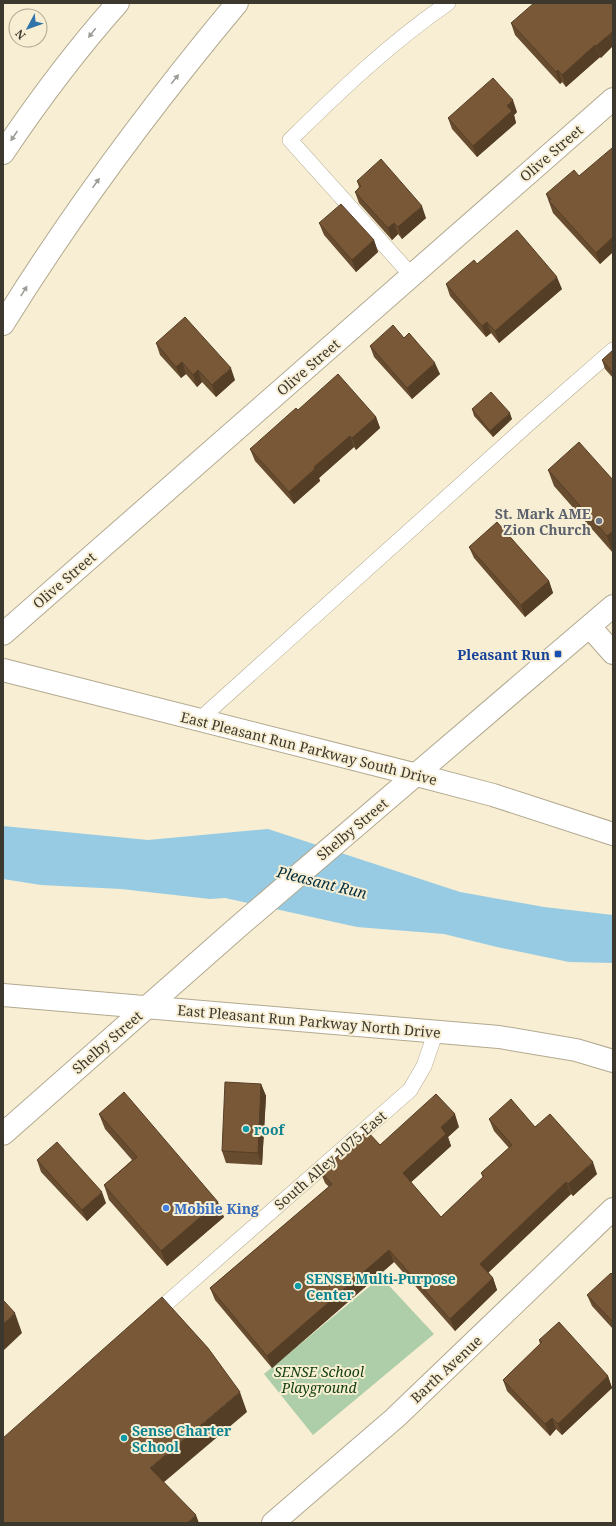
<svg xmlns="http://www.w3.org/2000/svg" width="616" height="1526" font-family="'Noto Serif',serif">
	<rect width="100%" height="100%" fill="#f7eed3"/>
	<path fill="#adcea8" d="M381 1277 434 1334 313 1435 264 1374Z"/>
	<path fill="#96cbe3" d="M3 826 148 840 268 829 460 892 544 907 613 915V963L569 962 497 947 444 934 357 927 225 898 210 899 121 889 41 885 3 879Z"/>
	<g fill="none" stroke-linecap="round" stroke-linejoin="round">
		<g stroke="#b2a990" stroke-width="16">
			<path id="service" d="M412 276 290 140C340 91 390 43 448 3
				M199 720 535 418 613 350
				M152 1316 410 1090 424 1066 436 1031"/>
		</g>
		<g stroke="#b2a990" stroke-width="24">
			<path id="minor" d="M590 627 613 653
				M3 634 613 99
				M3 670 417 775 493 795 613 834
				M273 1523 395 1418 613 1209"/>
		</g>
		<g stroke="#b2a990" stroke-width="24">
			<path id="tertiary" d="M3 995 499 1037 576 1050 613 1061"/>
		</g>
		<g stroke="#b2a990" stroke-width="24">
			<path id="secondary" d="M3 1134 239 926 613 606"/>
		</g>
		<g stroke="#b2a990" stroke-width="24">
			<path id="motorway" d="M3 153C38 101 76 50 118 3
				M3 324C73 211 152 105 237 3"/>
		</g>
		<use href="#service" stroke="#fff" stroke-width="15"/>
		<use href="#minor" stroke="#fff" stroke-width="22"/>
		<use href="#tertiary" stroke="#fff" stroke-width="22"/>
		<use href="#secondary" stroke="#fff" stroke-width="22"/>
		<use href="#motorway" stroke="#fff" stroke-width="22"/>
	</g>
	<path fill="#684c2f" d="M613 3 601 58 600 57 566 87 562 82 560 84 515 35 511 23Z
		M517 112 514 115 516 123 477 157 452 129 448 118Z
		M613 149V252L600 264 553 213 546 194 579 176Z
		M357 181 426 218 402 239 398 234 392 240 359 203 355 192 359 187Z
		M319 223 374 240 378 252 356 272 324 235Z
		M477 264 562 289 499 343 491 333 486 337 450 296 446 284Z
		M404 338 440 374 412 399 374 357 370 346Z
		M156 343 235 380 216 397 202 382 197 387 186 374 181 378 160 355Z
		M613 350V378L605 369 602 360Z
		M472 409 512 419 493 437 474 416Z
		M298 410 376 417 380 428 356 450 354 447 319 478 320 481 294 504 255 461 250 449Z
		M548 470 613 480V553L554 486Z
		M469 547 549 581 553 593 525 617 474 558Z
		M261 1084 266 1096 262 1165 226 1163 222 1151Z
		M99 1114 224 1217 167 1266 109 1200 104 1185 132 1160 105 1129Z
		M489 1119 535 1127 597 1174 573 1196 571 1194 488 1272 493 1278 497 1290 455 1331 394 1262 272 1368 215 1300 210 1288 329 1187 325 1183 320 1171 380 1145 459 1127 448 1137 451 1146 411 1182 441 1217 483 1178 481 1173 509 1148 494 1131Z
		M37 1160 106 1203 87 1221 41 1172Z
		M613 1275V1329L592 1306 587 1295Z
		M539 1340 608 1376 612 1388 562 1435 556 1429 550 1436 507 1391 503 1380 540 1344Z"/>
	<path fill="#553e26" d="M613 31V46L601 58 596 46Z
		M595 45 600 57 566 87 562 75Z
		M558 70 562 82 560 84 556 72Z
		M513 100 517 112 514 115 516 123 477 157 473 146 507 106Z
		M422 206 426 218 402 239 398 227Z
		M394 223 398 234 392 240 388 228Z
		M613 237V252L600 264 596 253Z
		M374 240 378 252 356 272 352 260Z
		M557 277 562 289 499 343 495 331Z
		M487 322 491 333 486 337 482 326Z
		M182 362 186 374 181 378 176 367Z
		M435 363 440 374 412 399 407 388Z
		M231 368 235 380 216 397 212 385Z
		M198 370 202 382 197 387 193 375Z
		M510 413 512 419 493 437 490 431Z
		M376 417 380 428 356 450 352 438Z
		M350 436 354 447 319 478 320 481 294 504 289 492 314 467Z
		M613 531V553L607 536Z
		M549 581 553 593 525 617 521 605Z
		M261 1084 266 1096 262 1165 258 1153Z
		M455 1114 459 1127 448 1137 451 1146 408 1185 403 1173 441 1127Z
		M593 1162 597 1174 573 1196 568 1184Z
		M566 1182 571 1194 485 1276 480 1264Z
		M102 1192 106 1203 87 1221 82 1210Z
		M218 1202 224 1217 167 1266 161 1251Z
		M389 1250 394 1262 272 1368 267 1356Z
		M493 1278 497 1290 455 1331 450 1319Z
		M15 1313 22 1333 3 1351V1324Z
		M608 1376 612 1388 562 1435 558 1424Z
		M240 1392 247 1412 157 1488 150 1468Z
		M552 1418 556 1429 550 1436 545 1424Z
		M196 1515 199 1523H187Z"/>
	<path fill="#795837" stroke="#553e26" d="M534 3H613V31L596 46 595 45 562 75 558 70 556 72 511 23Z
		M493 78 513 100 507 106 512 111 473 146 448 118Z
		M612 148 613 149V237L596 253 549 201 551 199 546 194 574 170 579 176Z
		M381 159 422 206 398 227 394 223 388 228 355 192 361 186 357 181Z
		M341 204 374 240 352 260 319 223Z
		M517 230 557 277 495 331 487 322 482 326 446 284 474 260 477 264Z
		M185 317 231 368 212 385 198 370 193 375 182 362 176 367 156 343Z
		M393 325 404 338 409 333 435 363 407 388 370 346Z
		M613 350V373L602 360Z
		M338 374 376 417 352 438 350 436 314 467 315 469 289 492 250 449 296 408 298 410Z
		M491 392 510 413 490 431 472 409Z
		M579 442 613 480V531L607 536 548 470Z
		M497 522 549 581 521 605 469 547Z
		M225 1082 261 1084 258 1153 222 1151Z
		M124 1092 218 1202 161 1251 104 1185 137 1157 99 1114Z
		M436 1094 455 1114 441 1127 446 1134 403 1173 441 1217 484 1176 481 1173 512 1145 489 1119 511 1099 535 1127 550 1114 593 1162 568 1184 566 1182 480 1264 493 1278 450 1319 389 1250 267 1356 210 1288 332 1184 320 1171 367 1131 380 1145Z
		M57 1142 102 1192 82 1210 37 1160Z
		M611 1273 613 1275V1322L587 1295Z
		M162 1297 208 1348 240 1392 150 1468 196 1515 187 1523H3V1438Z
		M3 1300 15 1313 3 1324Z
		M559 1322 608 1376 558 1424 552 1418 545 1424 503 1380 542 1342 539 1340Z"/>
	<defs><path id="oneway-solid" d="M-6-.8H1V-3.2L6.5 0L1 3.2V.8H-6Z"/></defs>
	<g fill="#9e9c96">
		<use href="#oneway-solid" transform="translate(92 33) rotate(128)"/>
		<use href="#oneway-solid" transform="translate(175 79) rotate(-51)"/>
		<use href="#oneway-solid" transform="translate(14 136) rotate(124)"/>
		<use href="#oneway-solid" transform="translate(96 183) rotate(-54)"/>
		<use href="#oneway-solid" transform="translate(24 291) rotate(-58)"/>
	</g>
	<circle fill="#6b7280" stroke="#f7eed3" stroke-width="1.5" cx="599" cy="521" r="4"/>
	<rect fill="#1a4fb4" stroke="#f7eed3" stroke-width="1.5" x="554" y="650" width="8" height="8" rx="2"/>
	<g fill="#0f9aa8" stroke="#f7eed3" stroke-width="1.5">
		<circle cx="246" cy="1129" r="4"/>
		<circle cx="298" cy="1286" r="4"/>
		<circle cx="124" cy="1438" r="4"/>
	</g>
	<circle fill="#3f7fe0" stroke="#f7eed3" stroke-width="1.5" cx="166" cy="1208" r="4"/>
	<g text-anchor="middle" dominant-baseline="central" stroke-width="4" stroke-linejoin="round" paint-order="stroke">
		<g font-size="14" fill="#3c382e" stroke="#f7eed3">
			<text transform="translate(551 153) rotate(-41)">Olive Street</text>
			<text transform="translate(308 367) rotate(-41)">Olive Street</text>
			<text transform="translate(64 580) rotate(-41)">Olive Street</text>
			<text transform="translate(309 748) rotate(14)">East Pleasant Run Parkway South Drive</text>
			<text transform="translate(352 829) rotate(-40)">Shelby Street</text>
			<text transform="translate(309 1021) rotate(5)">East Pleasant Run Parkway North Drive</text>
			<text transform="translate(107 1042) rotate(-41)">Shelby Street</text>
			<text transform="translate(330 1160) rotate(-41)">South Alley 1075 East</text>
			<text transform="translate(446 1369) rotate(-43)">Barth Avenue</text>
		</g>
		<g font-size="14" font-weight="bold" fill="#5b616d" stroke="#f7eed3" text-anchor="end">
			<text x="591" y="513">St. Mark AME<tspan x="591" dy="16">Zion Church</tspan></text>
		</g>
		<g font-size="14" font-weight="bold" fill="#164399" stroke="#f7eed3" text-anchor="end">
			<text x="550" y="654">Pleasant Run</text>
		</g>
		<g font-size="14" font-weight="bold" fill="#0d838f" stroke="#f7eed3" text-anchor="start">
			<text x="254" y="1129">roof</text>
			<text x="306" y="1278">SENSE Multi-Purpose<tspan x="306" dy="16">Center</tspan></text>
			<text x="132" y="1430">Sense Charter<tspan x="132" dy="16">School</tspan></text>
		</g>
		<g font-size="14" font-weight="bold" fill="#366cbe" stroke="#f7eed3" text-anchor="start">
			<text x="174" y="1208">Mobile King</text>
		</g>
		<g font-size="14" font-style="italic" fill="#13410d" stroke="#f7eed3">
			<text x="319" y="1371">SENSE School<tspan x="319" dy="16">Playground</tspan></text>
		</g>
		<g font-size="15" font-style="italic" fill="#002e3f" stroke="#f7eed3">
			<text transform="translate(322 882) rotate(14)">Pleasant Run</text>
		</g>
	</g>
	<rect width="616" height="1526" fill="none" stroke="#3c382e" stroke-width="8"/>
	<g transform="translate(28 28) rotate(229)"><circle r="19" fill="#f7eed3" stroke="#aca591"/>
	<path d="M0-3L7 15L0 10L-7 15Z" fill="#3174a9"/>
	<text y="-6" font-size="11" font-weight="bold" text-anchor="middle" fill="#3c382e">N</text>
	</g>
</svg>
